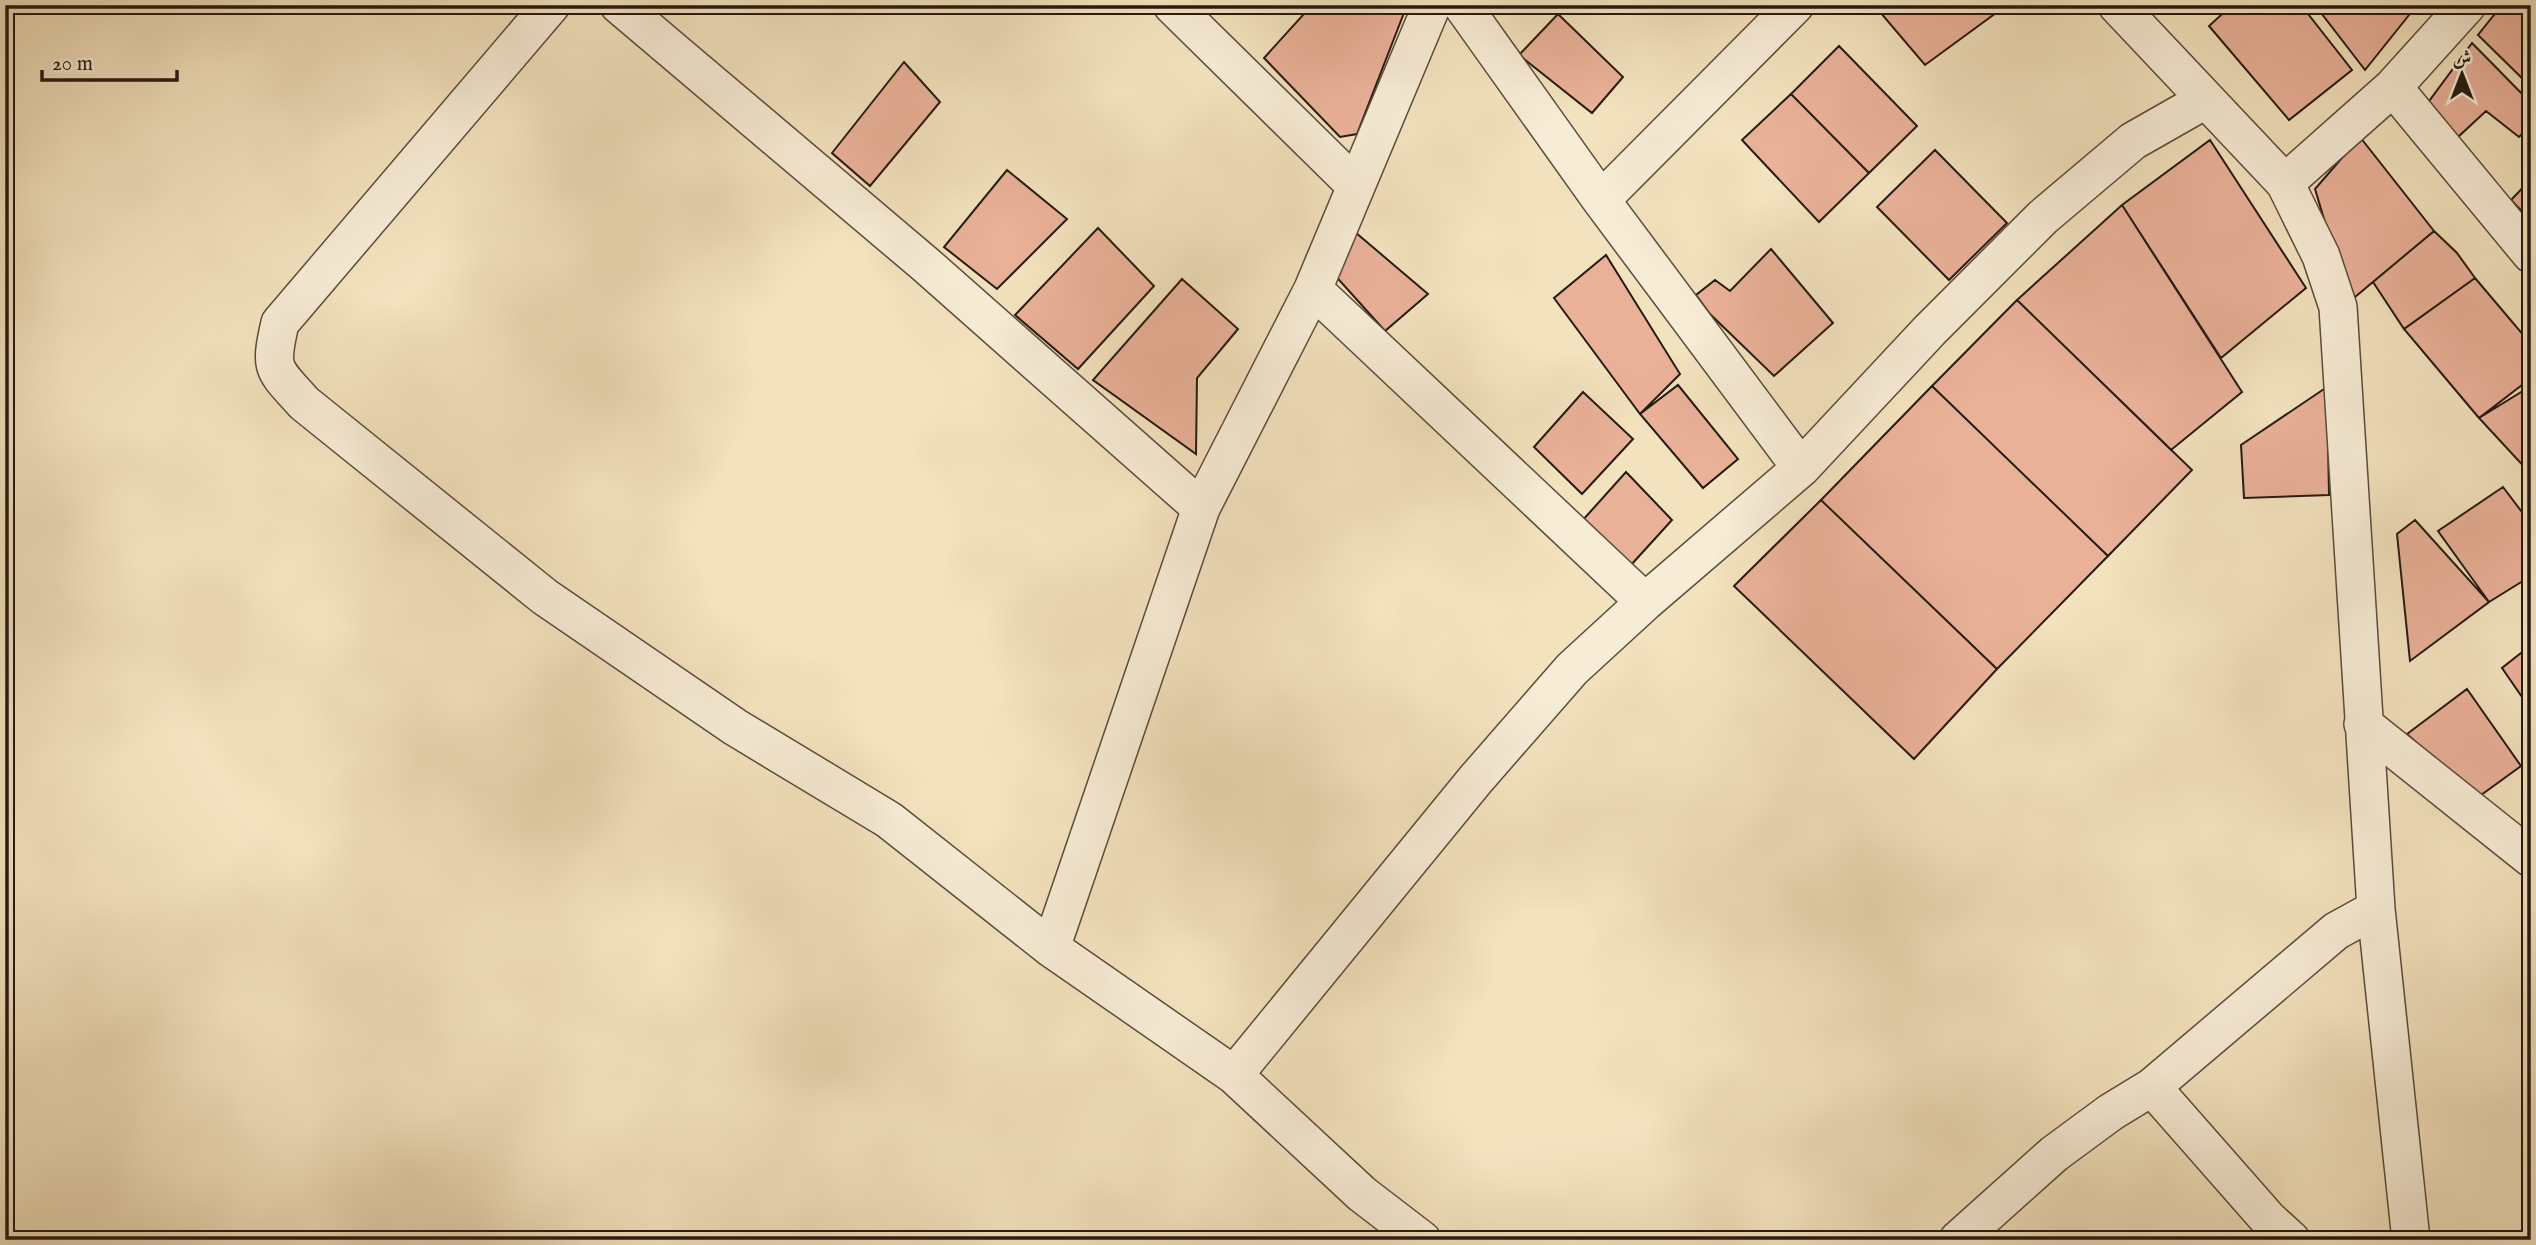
<svg xmlns="http://www.w3.org/2000/svg" width="2536" height="1245" font-family="'IM FELL English',Amiri,serif">
	<rect width="100%" height="100%" fill="#f3e2be"/>
	<filter id="stains"><feTurbulence type="fractalNoise" baseFrequency=".00286" numOctaves="4"/><feColorMatrix values="0 0 0 0 .2 0 0 0 0 .09 0 0 0 0 .02 0 0 0 .5 -.17"/></filter>
	<radialGradient id="worn" r=".72"><stop offset=".6" stop-color="#630" stop-opacity="0"/><stop offset="1" stop-color="#630" stop-opacity=".3"/></radialGradient>
	<path fill="#eab199" stroke="#251a11" stroke-width="2" d="M1312 5H1407L1357 134 1340 137 1264 58Z
		M1874 5H1996L2000 10 1925 65Z
		M2232 5H2301L2352 70 2289 120 2209 26Z
		M2315 5H2417L2365 70Z
		M2502 5H2531V87L2478 35Z
		M1558 14 1623 77 1592 113 1519 55Z
		M2472 43 2531 103V125L2519 137 2486 111 2458 137 2427 104Z
		M1839 46 1917 126 1869 173 1791 94Z
		M904 62 940 102 870 186 832 153Z
		M1791 94 1869 173 1819 222 1742 140Z
		M2360 137 2434 231 2349 302 2315 189Z
		M2210 140 2306 288 2221 358 2122 205Z
		M1935 150 2007 223 1949 280 1877 207Z
		M1007 170 1067 219 997 289 944 247Z
		M2531 179V221L2511 200Z
		M2122 205 2242 392 2171 450 2017 300Z
		M1098 228 1154 286 1078 369 1015 315Z
		M2434 231 2457 253 2475 278 2404 329 2373 282Z
		M1355 232 1428 294 1385 331 1331 271Z
		M1771 249 1833 323 1774 376 1710 314 1696 295 1715 280 1730 291Z
		M1606 255 1680 374 1640 414 1554 298Z
		M2475 278 2531 344V378L2479 418 2404 329Z
		M1182 279 1238 329 1197 378 1196 454 1093 380Z
		M2017 300 2192 470 2108 556 1932 386Z
		M1678 385 1738 459 1703 488 1640 414Z
		M1932 386 2108 556 1997 669 1821 500Z
		M2531 386V469L2528 471 2479 418Z
		M2327 387 2329 495 2244 498 2241 445Z
		M1583 392 1633 439 1582 494 1534 447Z
		M1626 472 1672 520 1631 565 1582 521Z
		M2503 487 2531 524V576L2489 602 2438 531Z
		M1821 500 1997 669 1914 759 1734 586Z
		M2415 520 2489 602 2410 661 2397 534Z
		M2531 645V710L2502 668Z
		M2467 689 2521 766 2477 798 2407 734Z"/>
	<g fill="none" stroke-linecap="round" stroke-linejoin="round">
		<g stroke="#584c3c" stroke-width="40">
			<path id="minor" d="M551 5 280 323C269 371 273 368 304 403L545 597 735 727 889 820 1051 948 1234 1075 1362 1194 1422 1240
				M619 5 925 264 1201 508
				M1172 5 1356 186
				M1462 5 1601 200 1801 468
				M2117 5 2285 183 2321 256 2338 307 2376 909 2411 1240
				M2393 87 2531 254
				M2285 183 2393 87 2467 5
				M1601 200 1795 5
				M1313 289 1645 602
				M2363 724 2531 858
				M1051 948 1201 508 1313 289 1432 5
				M1234 1075 1476 779 1572 669 1645 602 1801 468 1930 330 2043 217 2133 141 2205 100
				M2152 1087 2268 1219 2291 1240
				M1958 1240 2054 1154 2111 1112 2152 1087 2336 931 2376 909"/>
		</g>
		<use href="#minor" stroke="#f7ecd5" stroke-width="37"/>
	</g>
	<rect width="2536" height="1245" fill="none" stroke="#f3e2be" stroke-width="28"/>
	<rect x="7" y="7" width="2522" height="1231" fill="none" stroke="#251a11" stroke-width="3.5"/>
	<rect x="14" y="14" width="2508" height="1217" fill="none" stroke="#251a11" stroke-width="2"/>
	<g transform="translate(2462 74)" stroke="#f7ecd5" stroke-width="5" paint-order="stroke">
	<path d="M0-5L12 26L0 18L-12 26Z" fill="#251a11"/>
	<text y="-10" font-size="19" font-weight="bold" text-anchor="middle" fill="#251a11">ش</text>
	</g>
	<path d="M42 70v10h135v-10" fill="none" stroke="#251a11" stroke-width="3.5"/>
	<text x="52" y="70" font-size="21" fill="#251a11" stroke="#f7ecd5" stroke-width="5" paint-order="stroke">20 m</text>
	<rect width="100%" height="100%" filter="url(#stains)"/>
	<rect width="100%" height="100%" fill="url(#worn)"/>
</svg>
